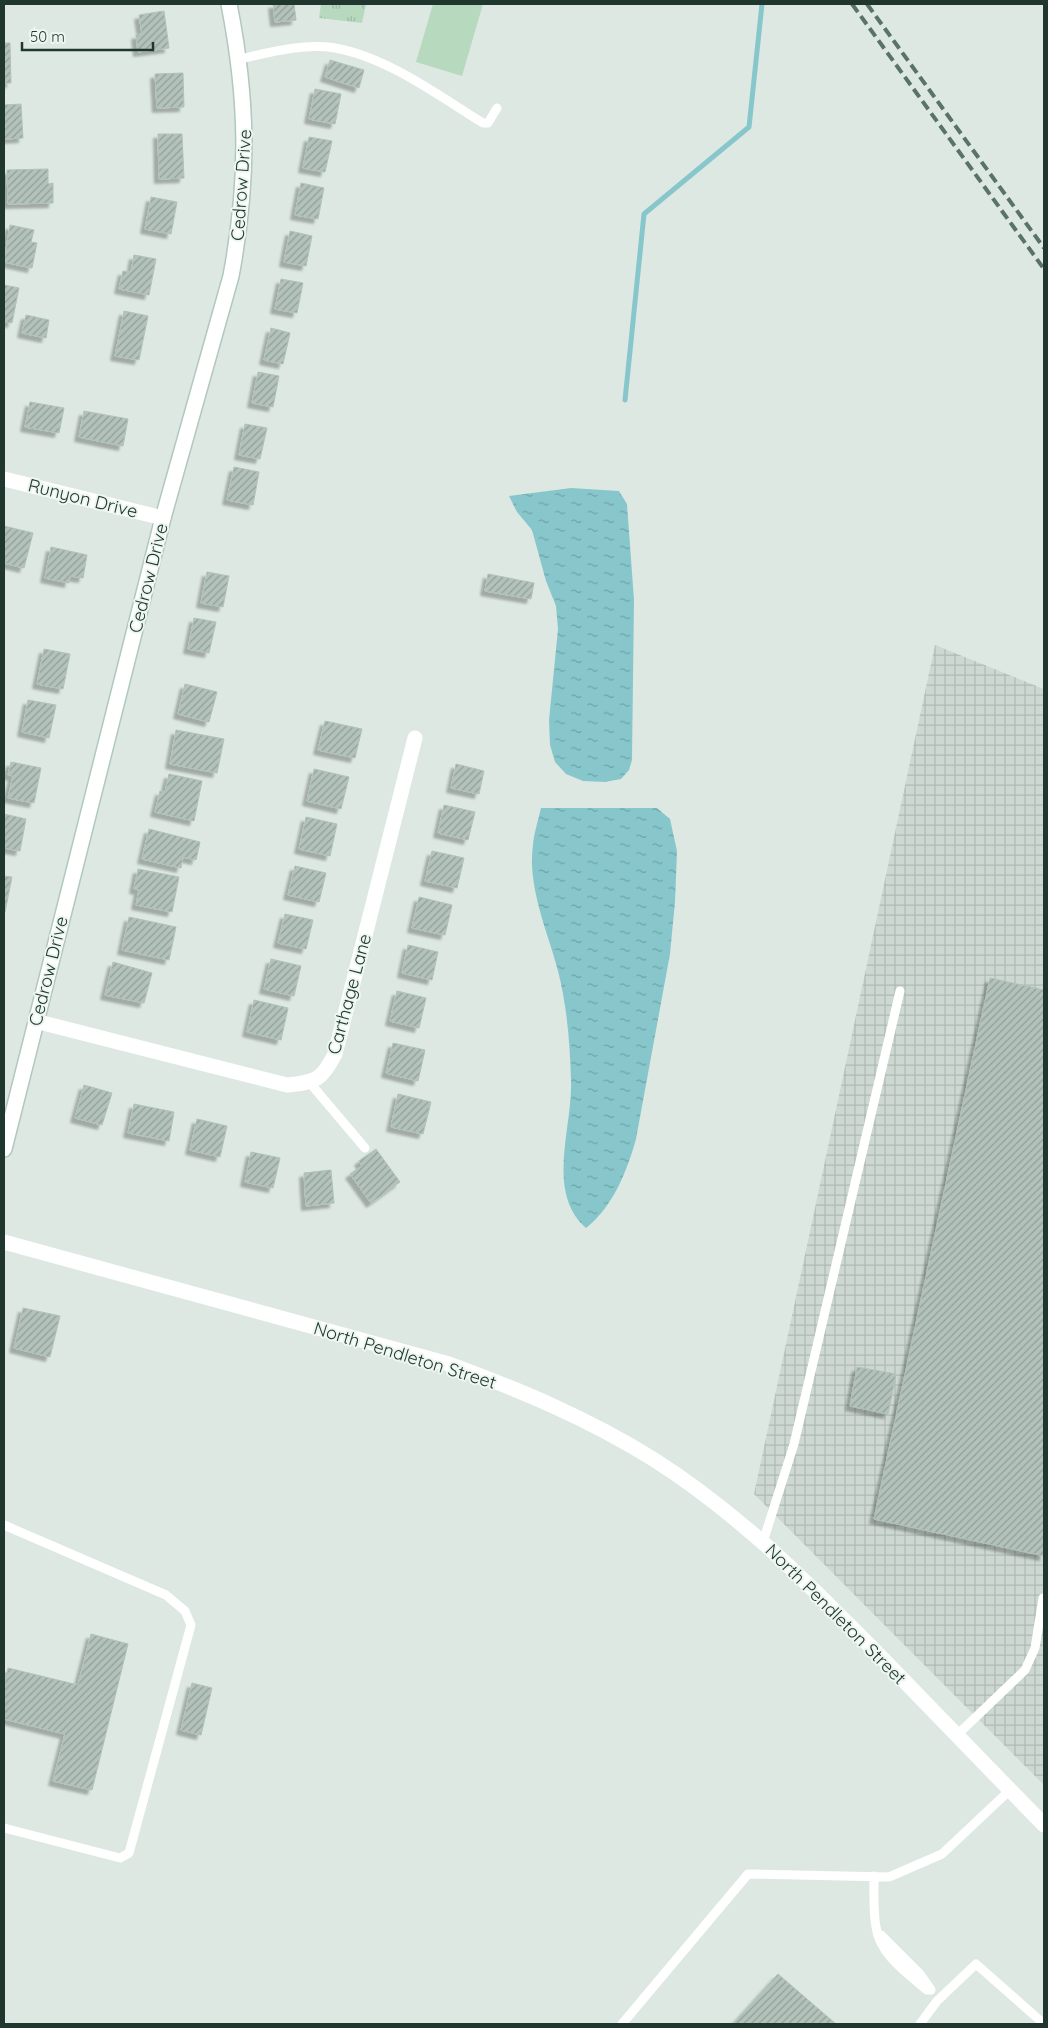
<svg xmlns="http://www.w3.org/2000/svg" width="1048" height="2028" font-family="Quicksand,sans-serif">
	<defs>
		<pattern id="industrial-grid" width="8" height="8" patternUnits="userSpaceOnUse" patternTransform="scale(1.25)"><rect width="8" height="8" fill="#ccd8d1"/><path d="M0 4h8M4 0v8" fill="none" stroke="#afbab4"/></pattern>
		<pattern id="park-tufts" width="24" height="20" patternUnits="userSpaceOnUse" patternTransform="scale(1.25)"><rect width="24" height="20" fill="#b7d9bd"/><path d="M3 7l-1-3M5 7V3M7 7l1-3M15 17l-1-3M17 17v-4M19 17l1-3" fill="none" stroke="#9dbba3"/></pattern>
		<pattern id="water-ripples" width="26" height="14" patternUnits="userSpaceOnUse" patternTransform="scale(1.25)"><rect width="26" height="14" fill="#87c7cc"/><path d="M2 4q2-2 4 0t4 0M15 11q2-2 4 0t4 0" fill="none" stroke="#6ea2a6"/></pattern>
		<pattern id="building-hatch" width="6" height="6" patternUnits="userSpaceOnUse" patternTransform="scale(1.25)"><rect width="6" height="6" fill="#b3c3bb"/><path d="M-1 1l2-2M0 6l6-6M5 7l2-2" fill="none" stroke="#919f98"/></pattern>
		<filter id="shadow"><feDropShadow dx="-4.5" dy="4.5" stdDeviation="1" flood-color="#0004"/></filter>
	</defs>
	<rect width="100%" height="100%" fill="#dde8e3"/>
	<path fill="url(#industrial-grid)" d="M935 645 1044 689V1785L754 1494Z"/>
	<path fill="#b7d9bd" d="M433 4H483L462 76 416 62Z"/>
	<path fill="url(#park-tufts)" d="M321 4H366L362 23 319 18Z"/>
	<path fill="url(#water-ripples)" d="M571 488 619 491 627 504 634 600 632 760 629 770 621 779 605 782 583 781 566 774 555 762 550 745 549 720 558 629 556 606 546 581 532 530 517 512 509 496Z
		M541 808H657L670 819 677 851 675 902 670 954 636 1139C627 1171 613 1207 586 1228 545 1192 573 1127 571 1080 570 1044 567 1006 558 971 548 932 527 887 533 845 534 833 538 821 541 808Z"/>
	<g fill="none" stroke-linecap="round" stroke-linejoin="round">
		<path stroke="#87c7cc" stroke-width="5" d="M625 400 644 214 749 127 762 4"/>
	</g>
	<path fill="url(#building-hatch)" stroke="#b0c2b9" filter="url(#shadow)" d="M273 4H294L296 20 275 22Z
		M164 11 169 48 138 52 136 35 142 34 139 15Z
		M4 43H10L11 83H4Z
		M330 60 364 70 359 88 325 77Z
		M183 73 184 107 157 108 155 74Z
		M315 89 341 94 335 124 309 119Z
		M21 104 23 138 4 139V105Z
		M158 134H182L184 178 159 179Z
		M309 137 332 141 325 172 303 168Z
		M48 169V184L53 183V203L8 204 7 170Z
		M301 183 324 188 318 219 295 215Z
		M151 197 177 202 171 234 145 229Z
		M10 225 34 230 31 242 37 243 32 268 4 262Z
		M290 231 312 236 306 266 284 262Z
		M134 255 156 259 149 295 119 289 123 271 131 272Z
		M281 279 303 283 297 313 275 309Z
		M4 285 19 288 12 323 4 322Z
		M124 311 148 316 139 360 115 356Z
		M26 315 49 320 46 338 22 333Z
		M271 328 290 333 283 364 264 360Z
		M258 372 279 376 273 407 252 403Z
		M30 402 64 408 59 433 25 427Z
		M84 411 128 419 123 446 79 437Z
		M245 424 267 428 260 459 239 455Z
		M234 467 259 472 253 505 227 500Z
		M4 526 33 533 24 568 4 563Z
		M51 547 87 555 83 578 70 576 69 583 45 578Z
		M207 572 229 576 223 607 201 603Z
		M488 574 534 583 531 599 485 591Z
		M194 618 216 622 209 653 188 649Z
		M44 649 70 654 63 689 37 684Z
		M185 684 217 692 209 722 178 714Z
		M28 700 56 705 49 738 22 732Z
		M325 721 362 729 355 758 318 750Z
		M176 730 224 739 217 773 170 764Z
		M11 762 41 768 34 803 8 798 13 776 8 775Z
		M456 764 484 771 479 794 451 788Z
		M314 769 349 777 341 809 307 801Z
		M169 774 202 781 194 821 155 812 160 791 165 792Z
		M444 805 475 812 468 840 438 833Z
		M4 814 26 819 20 851 4 848Z
		M306 817 337 824 330 856 299 849Z
		M149 829 200 842 196 860 183 857 181 868 142 859Z
		M432 851 464 858 457 888 425 881Z
		M295 866 326 873 319 902 288 895Z
		M138 869 179 877 172 912 136 905 139 890 134 889Z
		M4 876 12 877 5 912 4 911Z
		M419 897 452 905 445 935 412 928Z
		M285 914 313 920 306 949 278 943Z
		M129 917 176 927 169 960 122 950Z
		M408 945 438 952 432 980 402 973Z
		M271 959 301 966 294 996 264 989Z
		M113 962 152 973 144 1003 105 995Z
		M990 978 1044 990V1556L874 1519Z
		M397 991 426 998 419 1028 390 1021Z
		M254 1000 288 1008 281 1040 247 1032Z
		M393 1043 425 1050 418 1081 386 1073Z
		M84 1085 112 1093 102 1125 75 1118Z
		M398 1094 431 1102 423 1134 391 1127Z
		M134 1104 174 1112 169 1141 128 1133Z
		M197 1119 227 1126 220 1157 190 1150Z
		M376 1149 400 1182 371 1203 350 1174 362 1166 359 1161Z
		M251 1152 280 1158 273 1188 245 1182Z
		M331 1170 334 1203 306 1206 304 1173Z
		M23 1308 60 1316 50 1357 14 1348Z
		M857 1367 896 1374 888 1414 850 1406Z
		M91 1634 128 1644 92 1790 53 1781 65 1734 4 1719V1686L8 1668 78 1685Z
		M192 1683 212 1688 201 1735 181 1730Z
		M778 1974 836 2024H733Z"/>
	<g fill="none" stroke-linecap="round" stroke-linejoin="round">
		<g stroke="#b1c8be" stroke-width="18">
			<path id="secondary" d="M4 1149 163 518 231 276C249 180 248 100 229 4"/>
		</g>
		<path stroke="#fff" stroke-width="9" d="M240 59C271 52 304 43 335 48 387 57 439 96 483 123H488L497 108
			M310 1083 365 1148
			M4 1525 166 1595 185 1611 191 1625 129 1853 120 1858 4 1828
			M763 1542 794 1444 900 991
			M957 1735 1025 1670 1035 1648 1043 1598
			M874 1876C874 1893 873 1911 876 1927 879 1954 908 1974 927 1990H931
			M881 1935 920 1974 930 1988
			M622 2024 748 1874 889 1877 942 1854 1010 1790
			M920 2024 937 2001 976 1964 1044 2024"/>
		<path stroke="#fff" stroke-width="15" d="M4 479 163 518
			M35 1021 287 1085C316 1082 322 1080 335 1054L415 738
			M4 1242 449 1364C520 1390 589 1419 653 1459 740 1514 810 1585 881 1657 936 1713 990 1769 1044 1825"/>
		<use href="#secondary" stroke="#fff" stroke-width="15"/>
		<path stroke="#5a736a" stroke-width="4" stroke-dasharray="10 5" stroke-linecap="butt" d="M852 4 1044 269
			M867 4 1044 248"/>
	</g>
	<g text-anchor="middle" dominant-baseline="central" stroke-width="4" stroke-linejoin="round" paint-order="stroke">
		<g font-size="18" fill="#20372f" stroke="#edf6f1">
			<text transform="translate(241 185) rotate(-86)">Cedrow Drive</text>
			<text transform="translate(83 498) rotate(14)">Runyon Drive</text>
			<text transform="translate(148 578) rotate(-76)">Cedrow Drive</text>
			<text transform="translate(48 971) rotate(-76)">Cedrow Drive</text>
			<text transform="translate(349 994) rotate(-75)">Carthage Lane</text>
			<text transform="translate(405 1355) rotate(17)">North Pendleton Street</text>
			<text transform="translate(836 1614) rotate(45)">North Pendleton Street</text>
		</g>
	</g>
	<rect width="1048" height="2028" fill="none" stroke="#20372f" stroke-width="10"/>
	<path d="M22 42v8h131v-8" fill="none" stroke="#20372f" stroke-width="2.5"/>
	<text x="30" y="42" font-size="15" fill="#20372f" stroke="#edf6f1" stroke-width="4" paint-order="stroke">50 m</text>
</svg>
